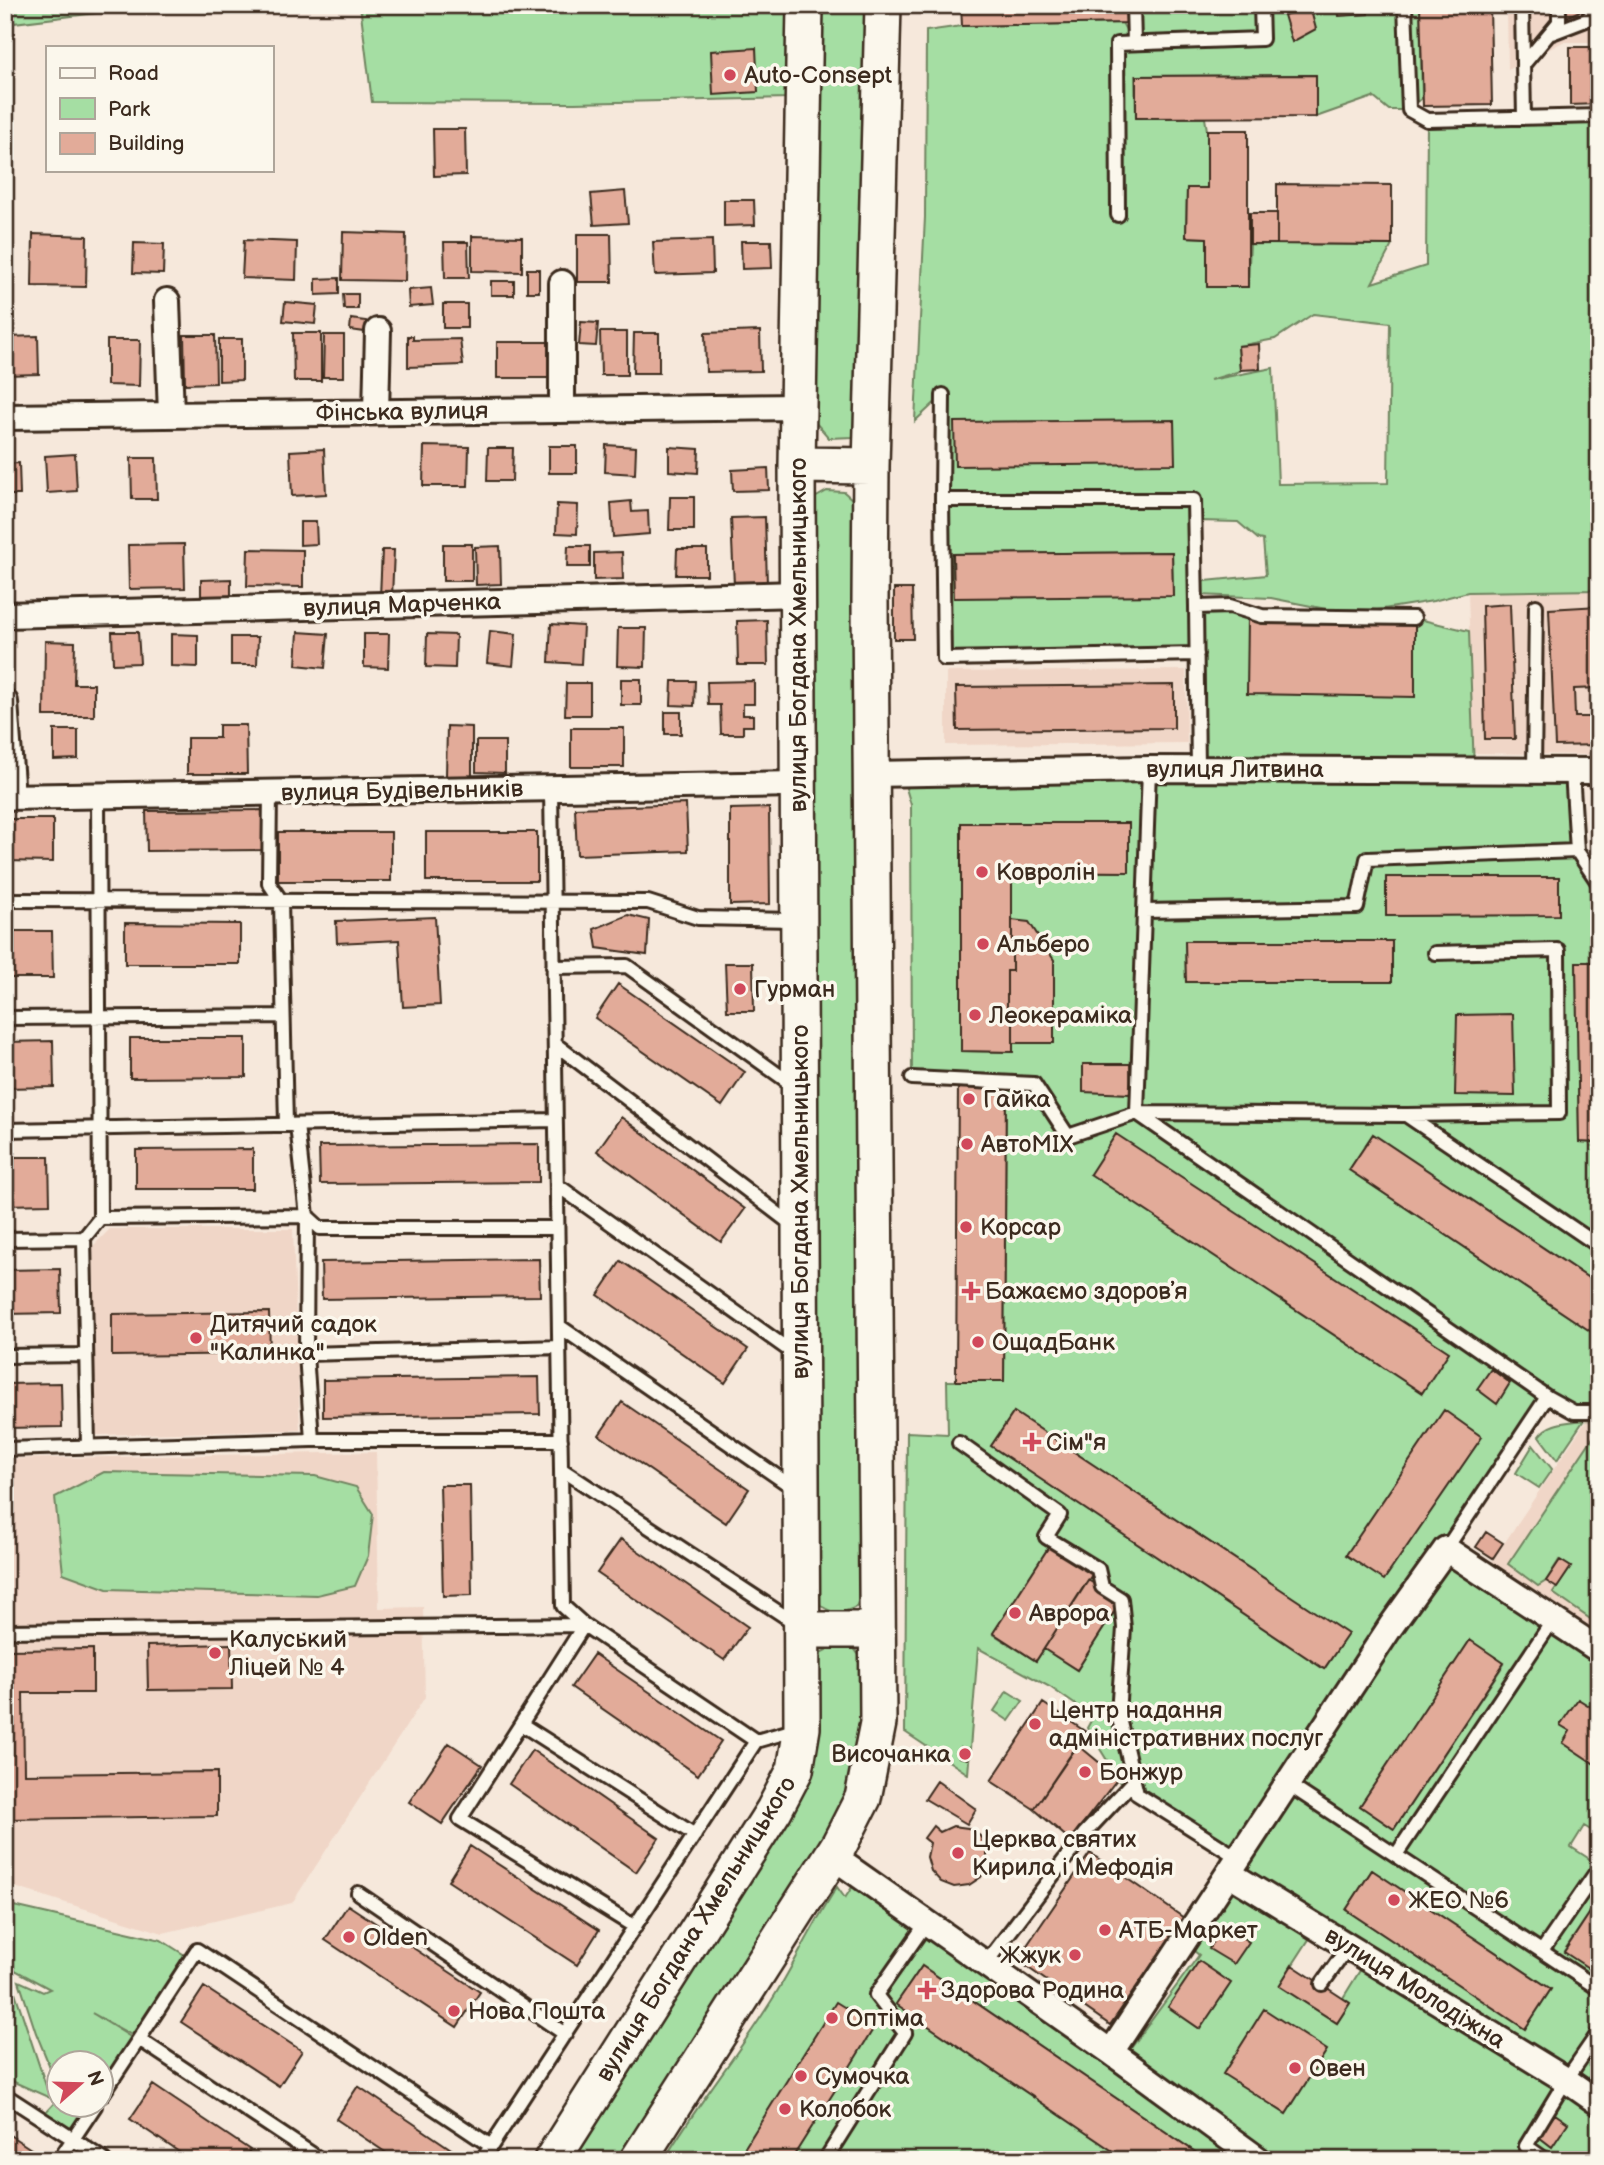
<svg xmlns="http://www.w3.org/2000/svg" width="1604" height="2165" font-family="'Balsamiq Sans',sans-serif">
	<rect width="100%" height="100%" fill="#f6e8db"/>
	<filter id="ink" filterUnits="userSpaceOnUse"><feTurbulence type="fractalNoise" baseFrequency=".0143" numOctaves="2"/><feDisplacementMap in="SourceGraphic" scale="14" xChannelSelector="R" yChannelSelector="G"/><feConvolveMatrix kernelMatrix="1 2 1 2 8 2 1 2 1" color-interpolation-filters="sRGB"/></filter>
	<g filter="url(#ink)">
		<path fill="#f0d6c7" d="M1507 5H1599V42H1563L1508 70Z
			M1599 590V755L1473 753 1468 592Z
			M1186 670 1187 743 946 745V672Z
			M110 1229H293L300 1430 96 1435 93 1246Z
			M1586 1421H1599V1643L1487 1569Z
			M376 1452 379 1608 423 1607 425 1697 292 1903 163 1933 5 1884V1459Z"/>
		<path fill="#a5dea3" stroke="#708460" stroke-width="2" fill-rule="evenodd" d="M5 5H163L5 24Z
			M360 5H786L789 98 574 103 372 102Z
			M819 5H869L862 423 853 437 829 438 815 422Z
			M1133 5H1420L1422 98 1409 110H1389L1373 97 1316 117V75L1135 76 1136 118H1205L1207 130V188H1187L1186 237 1207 238V286H1248L1250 244 1392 245 1372 283 1426 266 1427 120 1599 116V590L1468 592 1433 601 1377 610 1326 609 1271 598 1199 595 1196 607 1414 618 1469 631 1474 770 1572 771 1577 851 1599 884V962H1576L1579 1142 1599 1143V1285L1373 1134 1349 1170 1599 1337V1421L1584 1420 1557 1460 1539 1436C1550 1421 1568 1423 1584 1420L1574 1412 1540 1394 1375 1651 1446 1549 1599 1650V1712L1578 1699 1561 1725 1570 1731 1563 1743 1599 1767V1835L1584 1826 1571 1847 1599 1865V1899L1564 1951 1599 1975V2160H1207L922 1966 897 2003 1126 2160H1004L989 2150 982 2160H664C698 2102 741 2051 775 1995 797 1959 814 1922 837 1887L845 1898 860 1875 1129 2051 1199 1955 1184 1943 1240 1859 1137 1794 1123 1792 1118 1778 1087 1728 1093 1717 1050 1687 978 1648 968 1774 905 1732 907 1432 948 1434 947 1381H1004L1006 1084 912 1082 911 805 906 788V772L1198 769 1197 654 944 659 942 396 915 421 925 217 926 31 962 26 1122 23 1133 42ZM1313 314 1390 323 1388 483 1278 484 1273 368 1210 380 1240 371 1238 346 1275 339ZM1199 521 1238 522 1258 539 1263 540 1266 575 1196 582ZM1172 552 1173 595 954 597 952 554ZM961 823 1128 872 1012 871V920L1054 960V1043H1013L1012 1052 961 1051ZM1387 877H1559V914L1387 916ZM1185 941H1391L1392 981 1186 982ZM1083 1064 1130 1065 1131 1094 1084 1091ZM1014 1412 1347 1634 1325 1668 991 1446ZM1052 1542 1088 1580 1121 1601 1077 1670 1044 1649 1036 1661 993 1634ZM1470 1641 1504 1664 1394 1829 1360 1806ZM1372 1870 1551 1989 1525 2028 1346 1910ZM1317 1927 1367 1959 1343 1998 1350 2003 1337 2023 1279 1986Z
			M827 491 844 492 853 500 861 1594 856 1607C842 1614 834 1614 821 1606L816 1592 813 499Z
			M1594 782H1599V836L1594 830Z
			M1599 1435V1625L1553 1593 1571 1567 1559 1560 1546 1581 1538 1586 1508 1564 1594 1436Z
			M1533 1445 1552 1469 1539 1488 1516 1473Z
			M104 1472 315 1476 356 1487 373 1514 368 1556 355 1586 317 1595 107 1589 63 1573 55 1497Z
			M834 1646 853 1647 863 1661 861 1747 842 1807 620 2160H564L805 1777 813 1666 820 1653Z
			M1007 1691 1023 1701 1009 1721 994 1711Z
			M5 1904 161 1940 191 1959 139 2039 92 2013 137 2041 102 2095V2064H60L59 2089 36 2033 19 1981 43 1992 50 1989 6 1965 50 2098 5 2078Z
			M59 2098 60 2106H95L73 2139 40 2118Z"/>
		<path fill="#e2ab99" stroke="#3b2a1e" stroke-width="2" d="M961 5H1125L1126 23 962 26Z
			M1338 5H1368V14L1339 16Z
			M1420 5H1490L1492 105 1423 106Z
			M1562 5H1593L1562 19Z
			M1310 7 1316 29 1292 42 1284 15Z
			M1570 47H1599V104L1570 105Z
			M756 48 758 92 713 95 711 51Z
			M1316 75V117L1136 118V76Z
			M433 129H465L466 175 434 176Z
			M1207 130H1248V287H1207V238L1186 237 1187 188H1207Z
			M1277 184 1392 185V245L1277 244Z
			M625 191 628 223 594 225 591 194Z
			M724 200H754L755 225 724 226Z
			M1250 213H1277V244H1250Z
			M343 232 406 234 405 281 342 280Z
			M33 234 87 236 86 287 32 286Z
			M577 234H611L612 282H577Z
			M472 236 522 237V272L472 271Z
			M244 240 297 242 296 280 242 278Z
			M712 240 713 273 655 275 653 242Z
			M741 241H771L772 268 742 269Z
			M444 242H468L469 278H445Z
			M134 243 164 244 163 274 133 273Z
			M527 269H539V292H527Z
			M339 278V294L316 295V279Z
			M491 281H514V295H491Z
			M5 287H9V307H5Z
			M431 288 433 305 409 307 408 290Z
			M343 294H358V309H344Z
			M285 302 317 305 315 324 283 321Z
			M443 304H467V328H443Z
			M351 319 366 321 365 332 350 330Z
			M581 322 598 323 596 346 579 345Z
			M760 331 761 371 706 372 705 333Z
			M600 332H627V375H601Z
			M293 333H321V381H294Z
			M634 333H659V373H633Z
			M184 335H215L216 383 185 384Z
			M324 335H344V377H323Z
			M38 336 39 374 5 375V337Z
			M408 336H413V340L460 339 463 365 408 367Z
			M219 339H242V380L219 381Z
			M107 340H140L139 386 107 385Z
			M497 342H550L551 378H497Z
			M1259 344 1260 369 1240 370 1238 346Z
			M1174 420 1175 464 955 466 954 422Z
			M606 445 636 447 635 474 605 472Z
			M424 446 469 447 468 486H423Z
			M549 446H577V473H549Z
			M669 447 699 449 698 473 669 471Z
			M488 448H513L512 481H487Z
			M324 449 326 494 292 496 290 451Z
			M75 454 77 491 47 493 45 456Z
			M131 458H156L157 499H132Z
			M19 463 20 495H5V464Z
			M768 468 769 490 733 491 732 470Z
			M670 497H694V530H669Z
			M631 501 632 512 648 511 649 534 613 537 611 503Z
			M557 504 578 505 577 534 556 533Z
			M765 517 767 584 734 585 731 518Z
			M300 522H316L317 544 300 545Z
			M184 544 185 588 129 589 128 545Z
			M443 544H472V581H443Z
			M500 546 501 584 476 585 475 547Z
			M568 546H590V567H567Z
			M248 549 303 550V587L247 586Z
			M677 549H707V575H676Z
			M382 550H394L392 597H380Z
			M622 552 623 579 594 580V553Z
			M1172 552 1173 596 954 598 953 554Z
			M231 579V605H201V580Z
			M894 589H912L913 639H894Z
			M1510 604 1515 739H1485L1482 606Z
			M1599 606V688L1574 689 1575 717H1599V745L1555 746 1549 609Z
			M1248 618 1415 620V697L1247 694Z
			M767 620 768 665H738L737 621Z
			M551 624 583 626 581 664 549 662Z
			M618 628H646L645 667 617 666Z
			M490 631 516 634 513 666 487 663Z
			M112 632H138L140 663 113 664Z
			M298 632 328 634 325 668 296 665Z
			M171 634 198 635V667L171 666Z
			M364 634H389L388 668 364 667Z
			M427 634 456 635 455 668 426 667Z
			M231 637H258L257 665H231Z
			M45 641 75 642 74 684H94V716H44Z
			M621 679H641V705H621Z
			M672 681H695L694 706 671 705Z
			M754 681V704H743V715H753V726H743V734H721L720 705H708L707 682Z
			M566 683H590V715H565Z
			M1174 685V728L957 730 956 687Z
			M665 712H681V734H665Z
			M219 725H246L247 774H187V738H219Z
			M447 726 472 727V776H446Z
			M571 728H624V767H571Z
			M54 730H78V759L54 760Z
			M476 741H505V773L476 772Z
			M686 804 688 851 577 855 575 808Z
			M769 808 770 904 730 905V809Z
			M265 810V850L147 851 146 811Z
			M5 819H53V862L5 861Z
			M961 823H1129V872L1012 871V971H1007V1020H1013V1052L961 1051Z
			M278 832H391V881H278Z
			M426 832H537V881H426Z
			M1386 877H1559V915L1386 916Z
			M628 915 649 920 647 955 597 948 594 929Z
			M435 917 440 1005 403 1007 399 940 337 943 336 921Z
			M1012 920 1029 922 1054 960V1043H1013V1020H1007V971H1012Z
			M125 923 240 924V964H125Z
			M5 931H52L53 978H5Z
			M1185 941H1392V982H1186Z
			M1576 962H1599V1143L1579 1142Z
			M725 963H753L754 1011H727Z
			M618 984 745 1072 722 1106 595 1018Z
			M1513 1014 1515 1096 1455 1095 1457 1015Z
			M130 1038H246V1077L130 1078Z
			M53 1041 54 1087 5 1088V1042Z
			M1083 1064H1130L1131 1094 1083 1092Z
			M958 1083 1006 1084 1004 1381H956Z
			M621 1117 745 1209 721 1242 597 1151Z
			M1116 1134 1449 1352 1422 1393 1090 1174Z
			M1373 1134 1599 1285V1337L1349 1170Z
			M539 1144V1182L320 1184 319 1146Z
			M253 1149V1189H136V1150Z
			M5 1157H49L50 1204 5 1205Z
			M539 1259 540 1296 322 1299 321 1262Z
			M621 1261 748 1349 725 1383 598 1295Z
			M60 1269 61 1313 5 1314V1270Z
			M269 1312 270 1354 112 1356V1314Z
			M1491 1369 1510 1383 1497 1404 1477 1389Z
			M539 1377 540 1414 323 1417V1380Z
			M61 1383 62 1427 5 1428V1384Z
			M622 1402 749 1489 726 1523 599 1435Z
			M1444 1410 1482 1437 1384 1580 1346 1555Z
			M1014 1412 1348 1634 1324 1669 991 1446Z
			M440 1485H470L472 1595 443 1596Z
			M1486 1532 1503 1543 1493 1558 1476 1547Z
			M621 1539 748 1627 724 1660 597 1573Z
			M1052 1542 1095 1570 1036 1661 993 1633Z
			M1560 1560 1571 1567 1557 1588 1546 1581Z
			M1088 1580 1121 1601 1077 1670 1044 1649Z
			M1470 1640 1504 1663 1394 1829 1360 1806Z
			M231 1644 232 1689 148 1690 147 1646Z
			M93 1649V1693H23L24 1774 217 1772V1816L5 1819V1650Z
			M594 1654 721 1741 698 1775 571 1687Z
			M1578 1699 1599 1712V1767L1563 1743 1570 1731 1560 1725Z
			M1043 1703 1086 1732 1034 1809 991 1781Z
			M449 1743 482 1765 442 1824 409 1802Z
			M1078 1745 1118 1778 1070 1840 1034 1809Z
			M961 1748 968 1751V1759L959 1757Z
			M532 1750 659 1838 636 1872 509 1784Z
			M937 1781 976 1809 967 1824 925 1799Z
			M933 1826 940 1832 953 1826 968 1828 980 1836 987 1849V1863L981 1877 969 1885 954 1887 941 1882 931 1871 927 1857 930 1843 924 1838Z
			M470 1846 599 1930 577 1965 448 1881Z
			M1090 1853 1184 1918 1110 2025 1017 1960Z
			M1372 1870 1551 1989 1525 2029 1346 1910Z
			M1599 1899V1975L1564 1952Z
			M348 1905 480 1992 457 2027 325 1940Z
			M1223 1925 1249 1942 1234 1964 1209 1949Z
			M1199 1961 1231 1983 1200 2029 1168 2007Z
			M1292 1965 1350 2003 1337 2023 1279 1986Z
			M922 1966 1207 2160H1126L896 2004Z
			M204 1987 302 2051 279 2086 181 2022Z
			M836 2002 875 2026 851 2065 791 2160H737Z
			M1264 2009 1327 2050 1286 2114 1223 2074Z
			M153 2085 250 2150 243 2160H191L130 2119Z
			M358 2086 457 2153 452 2160H397L336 2119Z
			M1555 2114 1568 2123 1552 2147 1539 2137Z
			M5 2132 34 2151 28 2160H5Z
			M988 2150 1004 2160H982Z"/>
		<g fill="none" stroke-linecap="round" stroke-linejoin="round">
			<g stroke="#3b2a1e" stroke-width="18">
				<path id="lane" d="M1133 5 1134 43
					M1405 5 1409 110 1427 120 1599 116
					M1522 5 1524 118
					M1552 33 1586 20 1599 7
					M1523 65 1559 22V5
					M1118 215 1117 44 1262 39 1261 5
					M942 500 943 395
					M1196 607 1194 500H942L944 659 1197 654
					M1198 769 1196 607 1230 606 1262 616 1414 618
					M1534 770 1536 606
					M1572 771 1577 851 1599 884
					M551 789 563 1606 584 1625
					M270 793 269 883 281 901 286 1125
					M5 900 648 902 698 918 795 920
					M1144 911 1357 907 1367 859 1577 851
					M553 967 627 966 794 1086
					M5 1018 283 1016
					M555 1044 794 1226
					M912 1078 1034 1084 1068 1136 1137 1113 1406 1115 1599 1246
					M1137 1113 1547 1397
					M1137 1113 1149 769
					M1407 1115 1559 1113 1558 950 1435 953
					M5 1130 555 1120
					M557 1185 796 1355
					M307 1216 306 1354 312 1440H561
					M307 1216 320 1228H557
					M100 1218 307 1216 297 1125
					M84 1238 88 1446
					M5 1239 84 1238 100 1218 98 796
					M559 1326 798 1491
					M306 1354 559 1347
					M5 1356 86 1355
					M959 1443 1060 1515 1046 1537 1098 1569 1102 1587 1121 1599 1124 1628 1118 1714 1137 1794 1240 1859
					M5 1449 312 1440
					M561 1469 798 1625
					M1446 1549 1547 1397 1574 1412H1599
					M5 1631 584 1625
					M521 1724 584 1625 756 1741
					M1289 1785 1599 1989
					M1396 1855 1553 1620
					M358 1893 565 2034
					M635 1927 460 1819 521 1724 695 1835
					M1542 1951 1599 1868
					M986 1963 1085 1833 1134 1781
					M1322 1984 1348 1947
					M139 2039 197 1950 491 2146
					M5 2095 73 2139 95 2106
					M102 2095 139 2039 321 2160
					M59 2160 73 2139 104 2160
					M482 2160 756 1741 798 1729
					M825 2160 905 2033 876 1995 927 1922
					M1040 2160V2159
					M1546 2160 1526 2146 1566 2080 1599 2032"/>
			</g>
			<g stroke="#3b2a1e" stroke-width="30">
				<path id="street" d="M167 301 171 415
					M562 410V283
					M376 412 378 331
					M5 417 799 407
					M5 615 798 594
					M5 702 12 797
					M871 774 1149 769 1599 771
					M5 797 799 784
					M832 1856 1111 2052 1259 2160
					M1230 1874 1566 2080 1599 2103
					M1111 2052 1391 1626 1446 1549 1599 1650"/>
			</g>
			<g stroke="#3b2a1e" stroke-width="40">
				<path id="secondary" d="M797 465 871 466
					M802 1630H877
					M552 2160 774 1810 795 1770 802 1728 797 465 805 5
					M638 2160 839 1845 863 1798 878 1723 870 600 871 466 883 5"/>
			</g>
			<use href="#lane" stroke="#fbf7ec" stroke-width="12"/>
			<use href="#street" stroke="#fbf7ec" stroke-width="24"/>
			<use href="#secondary" stroke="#fbf7ec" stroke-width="35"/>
		</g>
	</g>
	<g fill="#d1495b" stroke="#fbf7ec" stroke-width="2.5">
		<circle cx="730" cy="75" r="7"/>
		<circle cx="982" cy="872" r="7"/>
		<circle cx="983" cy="944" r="7"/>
		<circle cx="740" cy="989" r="7"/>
		<circle cx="975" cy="1015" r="7"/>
		<circle cx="969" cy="1099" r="7"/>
		<circle cx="967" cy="1144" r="7"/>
		<circle cx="966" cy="1227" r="7"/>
		<path d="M967.5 1280.5h7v7h7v7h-7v7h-7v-7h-7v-7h7z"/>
		<circle cx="196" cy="1338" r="7"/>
		<circle cx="978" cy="1342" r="7"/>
		<path d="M1028.5 1431.5h7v7h7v7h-7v7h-7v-7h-7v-7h7z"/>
		<circle cx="1015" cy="1613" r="7"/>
		<circle cx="215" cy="1653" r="7"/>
		<circle cx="1035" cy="1724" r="7"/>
		<circle cx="965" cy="1754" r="7"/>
		<circle cx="1085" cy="1772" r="7"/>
		<circle cx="958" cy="1853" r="7"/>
		<circle cx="1394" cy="1900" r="7"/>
		<circle cx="1105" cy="1930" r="7"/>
		<circle cx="349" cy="1937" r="7"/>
		<circle cx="1075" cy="1955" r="7"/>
		<path d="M923.5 1979.5h7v7h7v7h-7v7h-7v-7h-7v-7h7z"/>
		<circle cx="454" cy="2011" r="7"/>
		<circle cx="832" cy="2018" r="7"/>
		<circle cx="1295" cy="2068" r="7"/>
		<circle cx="801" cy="2076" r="7"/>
		<circle cx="785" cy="2109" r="7"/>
	</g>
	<g text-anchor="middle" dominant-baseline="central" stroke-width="7" stroke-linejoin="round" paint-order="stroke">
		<g font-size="24" fill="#3b2a1e" stroke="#fbf7ec" text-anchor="start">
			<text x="744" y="75">Auto-Consept</text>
			<text x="996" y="872">Ковролін</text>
			<text x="997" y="944">Альберо</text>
			<text x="754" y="989">Гурман</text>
			<text x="989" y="1015">Леокераміка</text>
			<text x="983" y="1099">Гайка</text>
			<text x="981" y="1144">АвтоMIX</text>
			<text x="980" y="1227">Корсар</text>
			<text x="985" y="1291">Бажаємо здоровʼя</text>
			<text x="210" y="1324">Дитячий садок<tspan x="210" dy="28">"Калинка"</tspan></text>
			<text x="992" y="1342">ОщадБанк</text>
			<text x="1046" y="1442">Сім"я</text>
			<text x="1029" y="1613">Аврора</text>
			<text x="229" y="1639">Калуський<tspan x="229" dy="28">Ліцей № 4</tspan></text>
			<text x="1049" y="1710">Центр надання<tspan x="1049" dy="28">адміністративних послуг</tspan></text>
			<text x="951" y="1754" text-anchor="end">Височанка</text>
			<text x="1099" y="1772">Бонжур</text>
			<text x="972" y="1839">Церква святих<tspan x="972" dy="28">Кирила і Мефодія</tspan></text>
			<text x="1408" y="1900">ЖЕО №6</text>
			<text x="1119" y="1930">АТБ-Маркет</text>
			<text x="363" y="1937">Olden</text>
			<text x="1061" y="1955" text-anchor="end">Жжук</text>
			<text x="941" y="1990">Здорова Родина</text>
			<text x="468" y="2011">Нова Пошта</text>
			<text x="846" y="2018">Оптіма</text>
			<text x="1309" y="2068">Овен</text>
			<text x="815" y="2076">Сумочка</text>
			<text x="799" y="2109">Колобок</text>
		</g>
		<g font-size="24" fill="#3b2a1e" stroke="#fbf7ec">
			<text transform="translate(402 412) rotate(-1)">Фінська вулиця</text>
			<text transform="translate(402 605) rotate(-2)">вулиця Марченка</text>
			<text transform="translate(798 635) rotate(-90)">вулиця Богдана Хмельницького</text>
			<text x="1235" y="769">вулиця Литвина</text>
			<text transform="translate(402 791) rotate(-1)">вулиця Будівельників</text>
			<text transform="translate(800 1202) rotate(-90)">вулиця Богдана Хмельницького</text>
			<text transform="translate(696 1929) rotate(-58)">вулиця Богдана Хмельницького</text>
			<text transform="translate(1415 1988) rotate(32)">вулиця Молодіжна</text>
		</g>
	</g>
	<rect width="1604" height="2165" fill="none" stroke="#fbf7ec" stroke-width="28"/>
	<rect x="14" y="14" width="1576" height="2137" fill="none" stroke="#3b2a1e" stroke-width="2.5" filter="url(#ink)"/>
	<rect x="46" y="46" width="228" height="126" fill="#fbf7ec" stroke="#aea59a" stroke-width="2"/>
	<rect x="60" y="68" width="35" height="10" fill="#fbf7ec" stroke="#aea59a" stroke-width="2"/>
	<text x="108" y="80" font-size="21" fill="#3b2a1e">Road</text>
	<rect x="60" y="98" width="35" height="21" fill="#a5dea3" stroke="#aea59a" stroke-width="2"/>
	<text x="108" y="116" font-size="21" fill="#3b2a1e">Park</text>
	<rect x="60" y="133" width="35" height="21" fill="#e2ab99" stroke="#aea59a" stroke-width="2"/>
	<text x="108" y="150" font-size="21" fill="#3b2a1e">Building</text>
	<g transform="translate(80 2084) rotate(70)"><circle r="33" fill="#fbf7ec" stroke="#aea59a" stroke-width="2"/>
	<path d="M0-5L12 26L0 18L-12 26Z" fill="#d1495b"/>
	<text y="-10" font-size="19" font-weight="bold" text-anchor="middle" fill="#3b2a1e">N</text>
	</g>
</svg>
